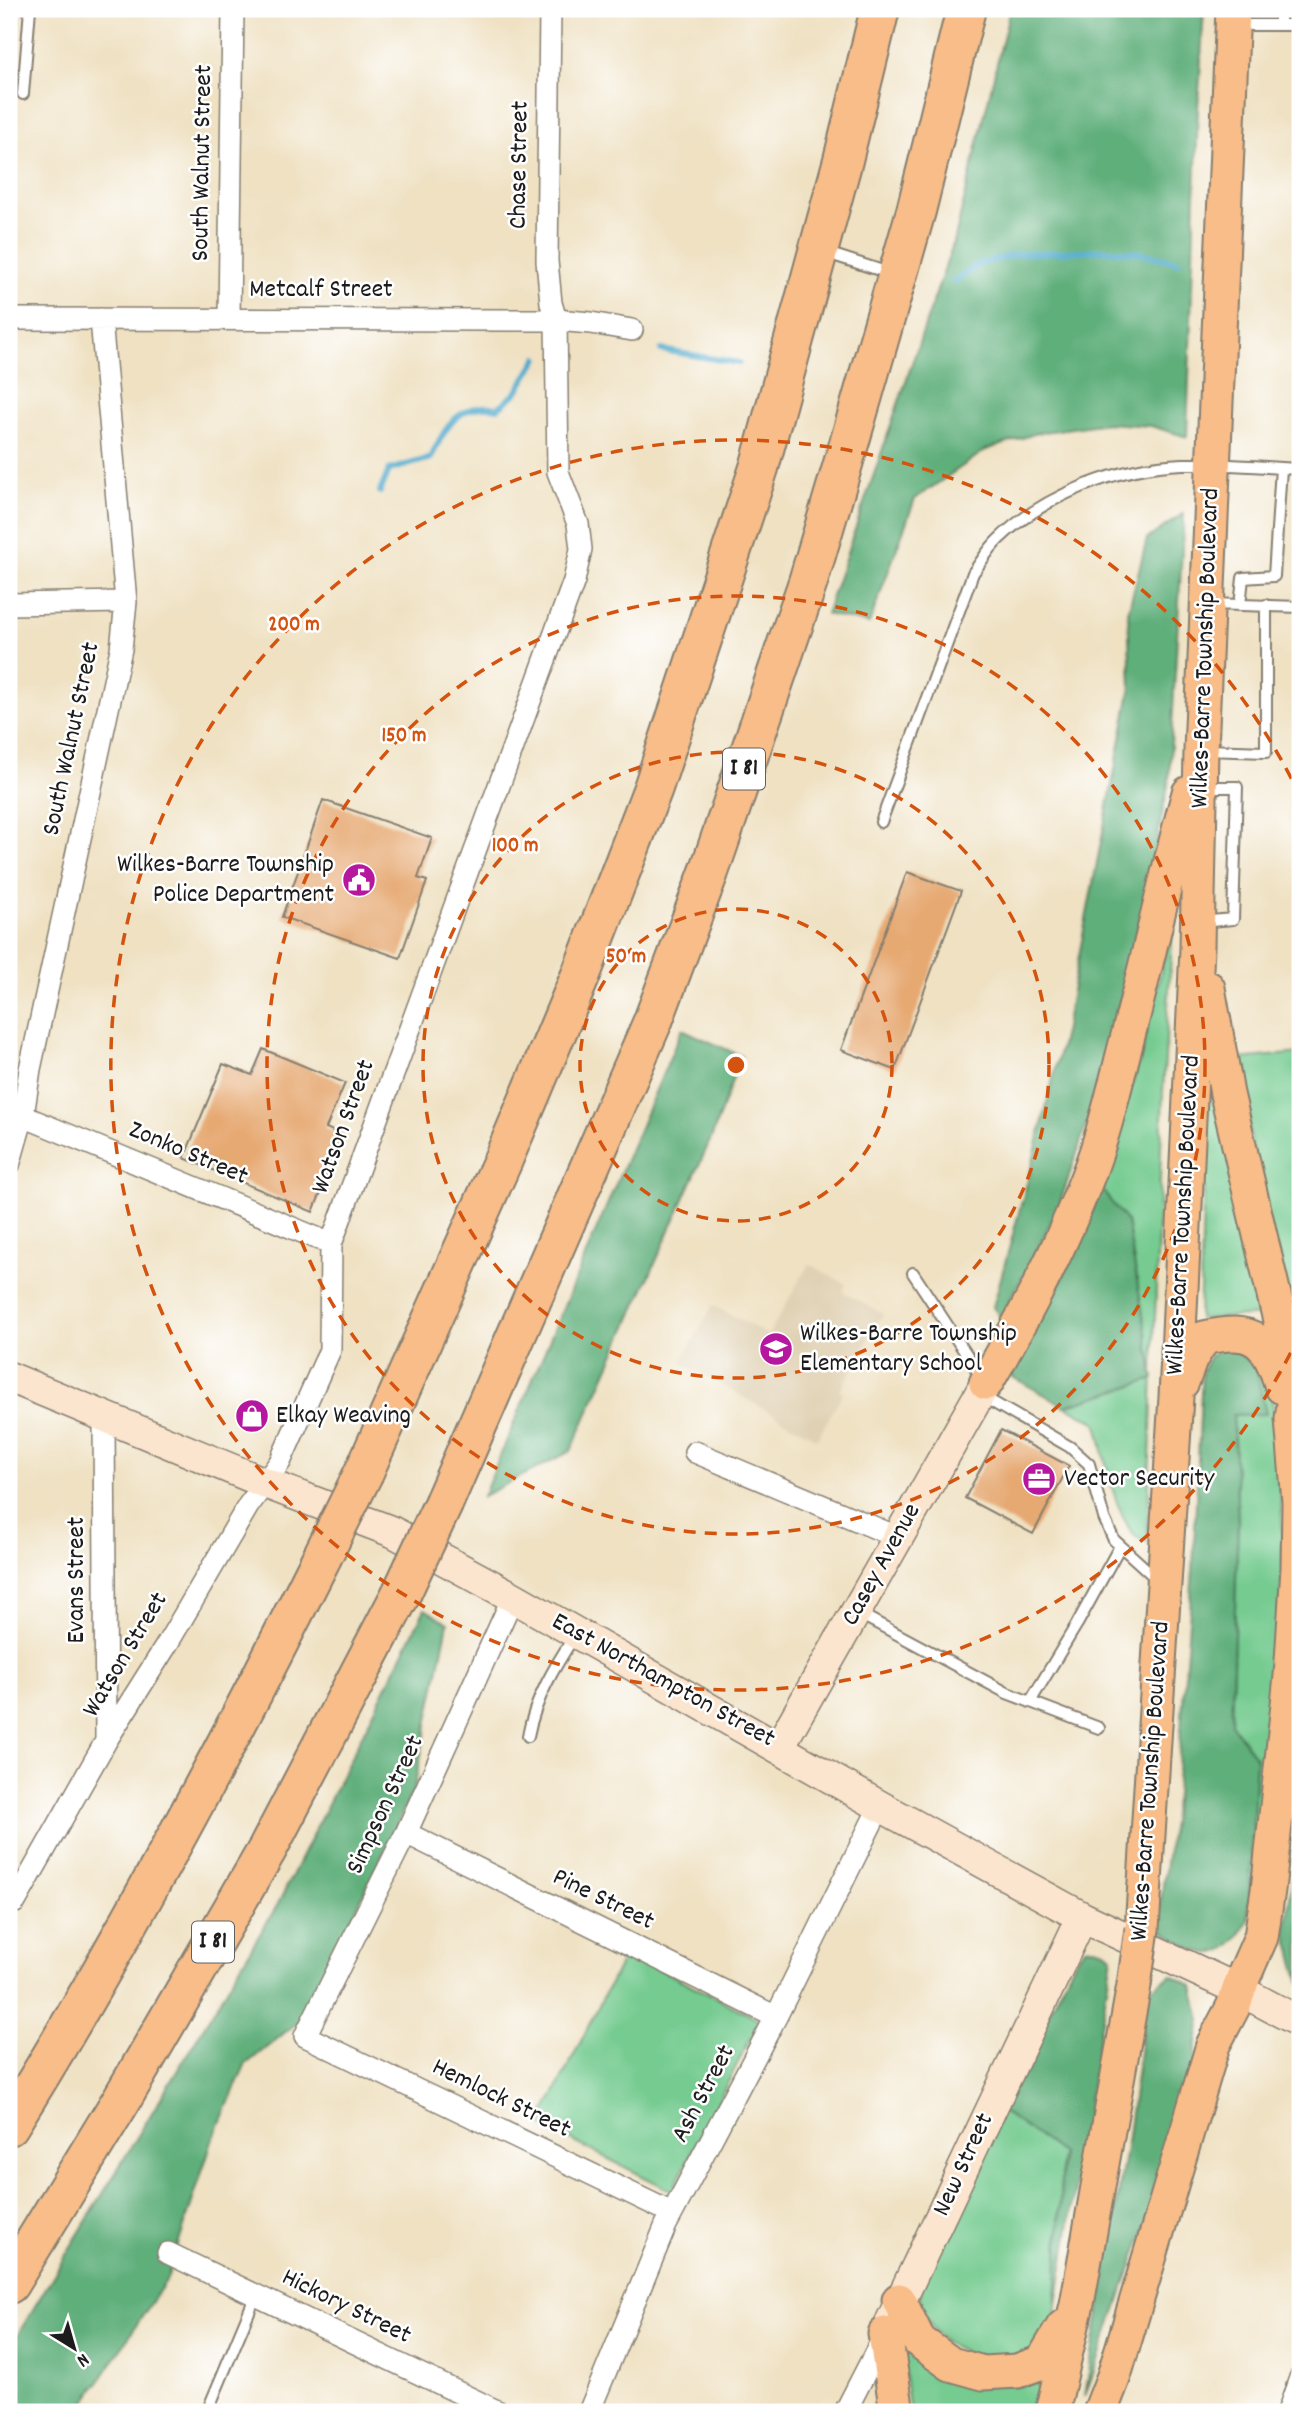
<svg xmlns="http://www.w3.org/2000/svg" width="1309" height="2421" font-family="Dekko,sans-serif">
	<rect width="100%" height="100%" fill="#fff"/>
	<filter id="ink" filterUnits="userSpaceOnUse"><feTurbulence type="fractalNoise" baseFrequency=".0143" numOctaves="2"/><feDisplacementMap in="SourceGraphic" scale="14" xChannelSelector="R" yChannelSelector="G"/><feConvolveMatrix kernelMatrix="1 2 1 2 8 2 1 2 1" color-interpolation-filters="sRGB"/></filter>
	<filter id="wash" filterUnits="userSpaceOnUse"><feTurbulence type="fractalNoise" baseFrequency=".00686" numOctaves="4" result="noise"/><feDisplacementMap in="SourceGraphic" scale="28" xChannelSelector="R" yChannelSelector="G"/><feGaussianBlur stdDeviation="1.57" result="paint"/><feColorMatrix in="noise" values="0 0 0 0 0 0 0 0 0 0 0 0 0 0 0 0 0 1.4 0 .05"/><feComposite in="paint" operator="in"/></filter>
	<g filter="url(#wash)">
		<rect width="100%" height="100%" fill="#efe1c2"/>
		<path fill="#e0d1b4" d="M809 1264 846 1284 843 1292 883 1314 840 1391 843 1393 817 1439 681 1362 713 1305 768 1335Z"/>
		<path fill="#74cb90" stroke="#487456" stroke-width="2" d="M1173 921 1163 1092 1147 1542C1142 1540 1136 1538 1133 1534 1113 1508 1104 1454 1097 1423L1065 1406 1154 1379 1127 1222 1101 1189 1139 1063Z
			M1209 1050 1264 1315 1199 1319Z
			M1300 1053V1356L1253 1153 1239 1059Z
			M1226 1348 1248 1350 1271 1383 1282 1518 1283 1568 1252 1899 1248 1921 1256 1758 1231 1724 1238 1522 1233 1415 1266 1413Z
			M626 1952 760 2020 672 2191 539 2124Z
			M1000 2110 1062 2152 1056 2310 1052 2326 1029 2355 976 2358 944 2341 930 2324 921 2307 920 2286Z
			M904 2344 1014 2386 1045 2383 1037 2412H910L901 2351Z"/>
		<path fill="#5faf7a" stroke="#3e664b" stroke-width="2" d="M1010 9H1204L1198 109 1187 437 1151 426 1107 423 1037 433 986 450 915 499 869 624 826 614 955 238Z
			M1184 513 1169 781 1145 897 1103 1075 1059 1206 1026 1272 1000 1317 993 1307 1032 1165 1064 1033 1131 687 1128 612 1147 539Z
			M682 1029 741 1056 712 1136 571 1451 483 1496Z
			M1101 1189 1127 1222 1154 1379 1065 1406 1009 1375 1058 1289Z
			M1226 1348 1255 1363 1266 1414 1233 1415 1238 1522 1231 1724 1256 1758 1248 1921C1220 1973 1196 1952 1157 1927L1176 1794 1193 1569 1202 1371 1210 1356Z
			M425 1609 448 1623 414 1789 305 2016 245 2065 212 2141 167 2279 79 2412H9V2349L278 1904Z
			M1300 1812V1983L1286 1932Z
			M1095 1947 1105 1950 1112 1956 1056 2310 1062 2153 1000 2110 1077 1957 1085 1948Z
			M1172 1975 1193 1986 1201 2020 1193 2067 1153 2207 1085 2396 1128 2136 1147 1991Z"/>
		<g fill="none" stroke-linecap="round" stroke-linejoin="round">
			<path stroke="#4da9cb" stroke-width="6" d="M954 282 979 264 1018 254 1102 250 1135 252 1179 262
				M661 350 739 363
				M380 492 389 470 431 458C444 428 460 400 498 408L516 393 538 358"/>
		</g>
		<g id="blocks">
			<path fill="#e6a972" d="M323 800 432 838 418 878 427 881 400 958 282 917Z
				M907 872 961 891 895 1070 841 1050Z
				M263 1049 345 1083 326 1128 344 1136 313 1212 184 1158 223 1064 252 1075Z
				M1001 1430 1069 1466 1033 1534 965 1498Z"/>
		</g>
	</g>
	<g filter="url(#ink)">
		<use href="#blocks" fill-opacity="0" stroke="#867e6f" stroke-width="2"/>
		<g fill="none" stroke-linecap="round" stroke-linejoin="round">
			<g stroke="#867e6f" stroke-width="14">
				<path id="lane" d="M1235 25H1300
					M1280 25V9
					M23 94 30 9
					M824 252 892 274
					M1210 604 1300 607
					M1240 605 1243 578 1274 576 1281 468
					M1206 750 1266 752V605
					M881 822 973 573C981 562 989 548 999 539 1044 495 1120 466 1183 464 1222 463 1261 467 1300 469
					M1200 922 1233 919 1237 787H1204
					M913 1273 982 1378
					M982 1396 1070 1447 1089 1464 1104 1518 1114 1540 1158 1580
					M858 1613 1007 1693 1099 1728
					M1030 1702 1077 1624 1120 1546
					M528 1736C535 1699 555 1666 575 1635
					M207 2412 256 2295"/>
			</g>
			<g stroke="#867e6f" stroke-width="24">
				<path id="street" d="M229 318 233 9
					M9 319 556 320 591 323 632 330
					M9 604 126 602
					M23 1116 331 1244
					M9 1165 23 1116 30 1069 121 649 126 602 101 319
					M104 1417 106 1740
					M695 1452 897 1537
					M513 1597 406 1833 305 2036 672 2213
					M406 1833 776 2017
					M9 1898 15 1902 106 1741 166 1646 248 1506 280 1462 330 1350 331 1244 574 581 581 549 578 524 558 472 556 320 551 303 547 261 550 10
					M168 2253 499 2412
					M589 2412 666 2225 776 2017 880 1806
					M845 2412 884 2336
					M1288 2412 1300 2378"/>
			</g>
			<g stroke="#867e6f" stroke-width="33">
				<path id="secondary" d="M9 1377 265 1483 393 1532 513 1597 880 1806 1082 1917 1239 1990 1300 2022
					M779 1747 986 1383
					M891 2321 1082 1917"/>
			</g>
			<g stroke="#867e6f" stroke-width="37">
				<path id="primary" d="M1182 1382 1191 1358 1204 1338C1254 1326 1268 1340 1282 1387
					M986 1383C1024 1317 1060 1250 1087 1178 1103 1137 1113 1094 1124 1051 1147 965 1165 878 1189 793
					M1142 1929 1176 1397 1197 948 1201 750 1233 9
					M899 2300 919 2341 951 2364 983 2373 1017 2371 1042 2362 1063 2327
					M885 2334 897 2412
					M1052 2412 1077 2304 1134 1985
					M1100 2412 1114 2376 1213 2045 1233 2007 1243 1978 1261 1937 1268 1890 1291 1676 1298 1568 1299 1502 1292 1419 1296 1389 1227 1094 1208 988"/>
			</g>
			<g stroke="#867e6f" stroke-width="42">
				<path id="highway" d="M364 1472 503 1160 580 977 653 788 759 468 843 160 880 9
					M444 1502 653 1021 709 872 808 582 851 437 916 211 966 9
					M9 2126C123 1943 225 1751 322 1557
					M9 2284 122 2099 268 1848 402 1592"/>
			</g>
			<use href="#lane" stroke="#fff" stroke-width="10"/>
			<use href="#street" stroke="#fff" stroke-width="21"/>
			<use href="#secondary" stroke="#fce5cf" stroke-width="30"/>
			<use href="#primary" stroke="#f8bd88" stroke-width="33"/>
			<use href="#highway" stroke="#f8bd88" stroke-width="38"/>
			<g stroke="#867e6f" stroke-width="37" stroke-linecap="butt">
				<path id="primary-bridge" d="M1134 1985 1142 1929"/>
			</g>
			<g stroke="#867e6f" stroke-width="42" stroke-linecap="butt">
				<path id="highway-bridge" d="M322 1557 364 1472
					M402 1592 444 1502"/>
			</g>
			<use href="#primary-bridge" stroke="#f8bd88" stroke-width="33"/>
			<use href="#highway-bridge" stroke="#f8bd88" stroke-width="38"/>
		</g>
	</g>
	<g fill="none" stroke="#d4530e" stroke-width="3.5" stroke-dasharray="12 9">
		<circle cx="736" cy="1065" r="156"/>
		<circle cx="736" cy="1065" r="313"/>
		<circle cx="736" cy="1065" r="469"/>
		<path d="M1300 1334A625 625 0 1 1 1300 796"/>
	</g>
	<defs>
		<g id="civic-disc" transform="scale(1.75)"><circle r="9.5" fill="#b5179e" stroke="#fff"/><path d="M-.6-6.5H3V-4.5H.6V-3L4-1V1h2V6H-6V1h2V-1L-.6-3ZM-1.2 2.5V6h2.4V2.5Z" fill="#fff"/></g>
		<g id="school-disc" transform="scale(1.75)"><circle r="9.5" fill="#b5179e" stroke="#fff"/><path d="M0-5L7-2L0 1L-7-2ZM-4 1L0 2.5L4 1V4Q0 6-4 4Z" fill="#fff"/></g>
		<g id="shop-disc" transform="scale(1.75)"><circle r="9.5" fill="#b5179e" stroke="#fff"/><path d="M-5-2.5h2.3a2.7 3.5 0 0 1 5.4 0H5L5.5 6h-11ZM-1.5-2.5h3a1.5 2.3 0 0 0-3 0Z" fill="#fff"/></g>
		<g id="office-disc" transform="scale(1.75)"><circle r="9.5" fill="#b5179e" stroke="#fff"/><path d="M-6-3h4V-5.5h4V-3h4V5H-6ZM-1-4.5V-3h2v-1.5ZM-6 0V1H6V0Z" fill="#fff"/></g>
	</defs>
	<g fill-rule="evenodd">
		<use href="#civic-disc" x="359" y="880"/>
		<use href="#school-disc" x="776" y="1349"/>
		<use href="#shop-disc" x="252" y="1416"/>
		<use href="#office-disc" x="1039" y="1479"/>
	</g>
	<g text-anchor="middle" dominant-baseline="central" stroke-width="5" stroke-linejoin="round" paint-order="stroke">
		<g fill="#fff" stroke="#606060" stroke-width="2">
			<rect x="723" y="748.5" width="42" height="41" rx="5"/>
			<rect x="192" y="1921.5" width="42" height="41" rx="5"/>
		</g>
		<g font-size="24" font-weight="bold" fill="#1c1c1c">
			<text x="744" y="769">I 81</text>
			<text x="213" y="1942">I 81</text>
		</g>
		<g font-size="26" fill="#1c1c1c" stroke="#fff">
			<text transform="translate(203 163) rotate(-89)">South Walnut Street</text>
			<text transform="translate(520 165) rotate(-89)">Chase Street</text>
			<text x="321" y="290">Metcalf Street</text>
			<text transform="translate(1206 648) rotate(-88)">Wilkes-Barre Township Boulevard</text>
			<text transform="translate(72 739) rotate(-78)">South Walnut Street</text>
			<text transform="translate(344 1127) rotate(-70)">Watson Street</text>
			<text transform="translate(188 1154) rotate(23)">Zonko Street</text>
			<text transform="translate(1184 1215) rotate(-87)">Wilkes-Barre Township Boulevard</text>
			<text transform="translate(882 1565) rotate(-61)">Casey Avenue</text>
			<text transform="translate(77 1580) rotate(-90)">Evans Street</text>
			<text transform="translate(126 1655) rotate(-59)">Watson Street</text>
			<text transform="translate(663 1681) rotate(29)">East Northampton Street</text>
			<text transform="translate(1151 1781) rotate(-86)">Wilkes-Barre Township Boulevard</text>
			<text transform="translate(386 1805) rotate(-65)">Simpson Street</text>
			<text transform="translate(603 1900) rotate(26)">Pine Street</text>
			<text transform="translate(704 2094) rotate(-62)">Ash Street</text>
			<text transform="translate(501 2099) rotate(26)">Hemlock Street</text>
			<text transform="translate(964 2165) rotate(-65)">New Street</text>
			<text transform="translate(346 2307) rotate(26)">Hickory Street</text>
		</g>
		<g font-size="26" fill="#1c1c1c" stroke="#fff" text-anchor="start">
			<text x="334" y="865" text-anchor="end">Wilkes-Barre Township<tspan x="334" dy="30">Police Department</tspan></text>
			<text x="800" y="1334">Wilkes-Barre Township<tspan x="800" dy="30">Elementary School</tspan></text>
			<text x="276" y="1416">Elkay Weaving</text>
			<text x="1064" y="1479">Vector Security</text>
		</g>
	</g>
	<circle cx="736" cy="1065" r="10" fill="#d4530e" stroke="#fff" stroke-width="3.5"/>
	<g font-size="21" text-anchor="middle" font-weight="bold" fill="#d4530e" stroke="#fff" stroke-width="5" stroke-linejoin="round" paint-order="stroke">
		<text x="294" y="630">200 m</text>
		<text x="404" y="741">150 m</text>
		<text x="515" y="851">100 m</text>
		<text x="626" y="962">50 m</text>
	</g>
	<rect width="1309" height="2421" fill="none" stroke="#fff" stroke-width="35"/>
	<g transform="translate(74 2348) rotate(143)" stroke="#ffffff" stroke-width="5" paint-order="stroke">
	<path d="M0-5L12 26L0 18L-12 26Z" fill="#1c1c1c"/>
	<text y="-10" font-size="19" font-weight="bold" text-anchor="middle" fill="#1c1c1c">N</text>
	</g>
</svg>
